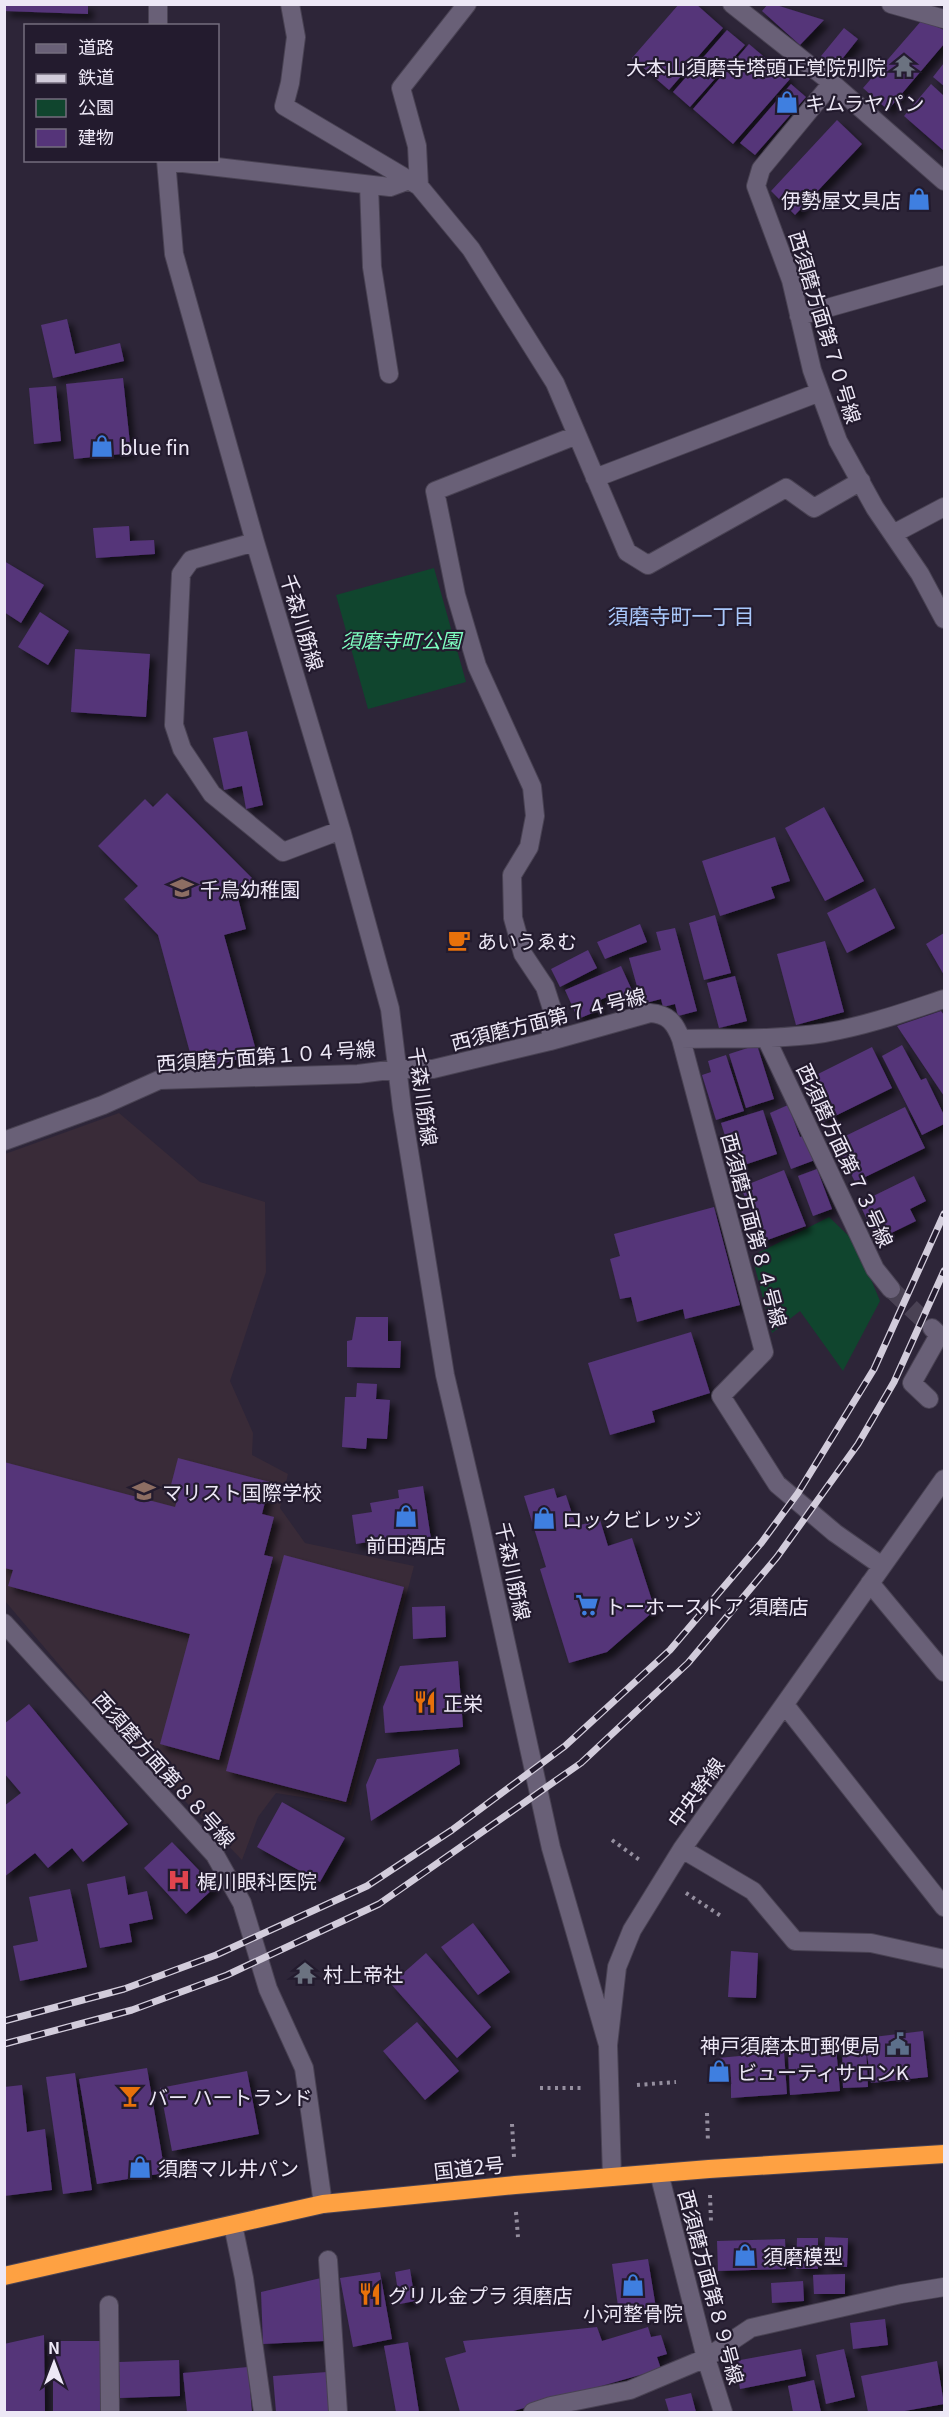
<svg xmlns="http://www.w3.org/2000/svg" width="949" height="2417" font-family="Georgia,'Noto Sans JP',serif">
	<defs>
		<filter id="shadow"><feDropShadow dx="5.5" dy="5.5" stdDeviation="3" flood-color="#0009"/></filter>
	</defs>
	<rect width="100%" height="100%" fill="#2d2538"/>
	<path fill="#392b38" d="M119 1113 200 1182 265 1202 266 1272 230 1381 253 1433 252 1455 288 1474 280 1508 305 1543 414 1566 351 1805 276 1793 258 1817 242 1860 100 1713 5 1601V1154Z"/>
	<path fill="#10452e" d="M434 568 466 682 368 709 336 595Z
		M829 1217 856 1243 880 1301 843 1371 800 1311 772 1333 752 1256Z"/>
	<path fill="#553479" filter="url(#shadow)" d="M679 4H696L723 28 669 90 632 58Z
		M768 4H773L824 20 800 45 762 11Z
		M4 5H88V14L4 11Z
		M922 20 944 30V44L888 110 863 88Z
		M844 28 858 39 831 73 817 61Z
		M727 30 745 45 690 107 673 92Z
		M749 44 790 79 733 144 693 109Z
		M944 63V86L933 77Z
		M791 84 806 97 755 155 740 143Z
		M931 84 944 96 943 150 904 116Z
		M837 120 862 144 795 215 771 191Z
		M67 319 75 354 120 343 124 361 53 378 41 325Z
		M123 378 131 453 74 459 66 384Z
		M56 386 61 441 34 444 29 388Z
		M129 526 130 541 154 540 155 554 96 558 93 528Z
		M4 561 44 585 21 623 4 612Z
		M40 612 69 631 48 665 18 647Z
		M75 649 150 654 146 717 71 712Z
		M247 731 263 805 246 809 242 786 224 790 213 738Z
		M167 793 255 881 238 898 246 929 224 935 257 1054 195 1071 158 935 124 899 138 886 98 846 145 799 153 807Z
		M824 807 864 881 825 901 785 828Z
		M775 837 790 881 771 887 775 898 720 916 702 861Z
		M875 888 895 928 847 953 827 913Z
		M715 915 731 973 704 980 689 923Z
		M640 924 647 942 605 959 597 942Z
		M675 928 697 1011 678 1016 675 1004 663 1007 661 999 642 1004 629 958 661 950 656 932Z
		M944 933V975L926 944Z
		M825 941 844 1012 796 1025 777 954Z
		M588 950 597 968 560 987 551 969Z
		M621 966 635 997 616 1006 611 995 598 1001 602 1009 578 1019 565 990Z
		M735 976 747 1021 719 1028 707 983Z
		M941 1011 944 1015V1096L897 1026Z
		M757 1045 774 1099 746 1108 729 1054Z
		M902 1045 921 1080 926 1078 944 1115V1124L922 1135 882 1056Z
		M872 1047 892 1088 823 1122 802 1082Z
		M726 1055 744 1111 716 1120 702 1075 711 1072 708 1061Z
		M788 1105 800 1137 806 1135 815 1160 791 1169 770 1113Z
		M905 1107 925 1148 855 1182 835 1141Z
		M763 1110 777 1154 735 1168 721 1123Z
		M817 1169 832 1209 813 1216 798 1176Z
		M784 1170 806 1226 762 1242 741 1187Z
		M914 1176 926 1201 910 1209 916 1221 877 1240 859 1203Z
		M714 1207 740 1305 685 1319 683 1309 637 1322 631 1297 620 1299 610 1259 620 1256 614 1234Z
		M356 1317H388V1341H401L400 1368 347 1367V1341L352 1340Z
		M691 1332 710 1393 652 1411 655 1422 610 1435 588 1363Z
		M357 1383 377 1384 376 1399 390 1400 387 1439 367 1438 366 1449 342 1447 345 1397H356Z
		M178 1458 270 1482 262 1514 274 1517 264 1555 273 1557 219 1760 160 1744 190 1634 8 1586 13 1570 4 1568V1462L175 1507 181 1487 171 1485Z
		M423 1486 431 1539 380 1547 379 1540 356 1544 352 1515 372 1512 370 1503 399 1498 398 1490Z
		M554 1488 557 1498 566 1495 576 1526 600 1520 608 1546 632 1538 655 1610 607 1652 569 1663 540 1569 546 1567 524 1496Z
		M284 1555 404 1587 346 1802 226 1771Z
		M445 1606 446 1637 413 1639 412 1607Z
		M458 1661 463 1727 385 1733 383 1707 400 1666Z
		M29 1704 128 1824 83 1862 72 1848 48 1868 35 1853 4 1877V1806L21 1793 4 1773V1724Z
		M458 1749 460 1764 371 1821 366 1785 377 1759Z
		M282 1802 345 1838 320 1882 257 1847Z
		M172 1842 215 1887 186 1914 144 1868Z
		M125 1876 128 1895 147 1891 153 1919 129 1924 132 1942 100 1948 87 1884Z
		M70 1889 87 1967 20 1981 13 1946 38 1941 29 1897Z
		M473 1923 510 1972 478 1995 441 1947Z
		M731 1951 758 1953 756 1998 728 1997Z
		M426 1953 491 2027 457 2058 391 1984Z
		M417 2022 459 2071 425 2100 383 2051Z
		M923 2031 928 2077 871 2083 866 2047 868 2087 843 2088 842 2043 866 2042 865 2038Z
		M836 2047 840 2091 790 2095 788 2052Z
		M784 2052 787 2094 731 2098V2077L718 2078V2058Z
		M147 2068 165 2173 97 2184 79 2079Z
		M247 2071 259 2134 172 2151 160 2088Z
		M75 2073 92 2190 63 2194 46 2077Z
		M22 2085 27 2132 45 2129 52 2190 4 2196V2087Z
		M825 2237 848 2238 847 2267 824 2266Z
		M797 2238H818V2269H796Z
		M785 2239 786 2269 718 2271 717 2241Z
		M648 2259 656 2308 619 2313 612 2264Z
		M410 2269 415 2301 400 2304 395 2272Z
		M380 2272 392 2339 353 2347 340 2278Z
		M845 2274V2294H814L813 2275Z
		M321 2278 324 2341 263 2344 261 2292Z
		M803 2281 804 2301 772 2303 771 2283Z
		M885 2319 888 2345 853 2349 850 2323Z
		M597 2327 602 2341 648 2327 651 2337 661 2335 667 2354 657 2357 661 2369 510 2412H460L445 2358 466 2352 463 2341Z
		M44 2335 45 2411H4V2344Z
		M53 2341H101V2412H53Z
		M408 2342 419 2412H396L384 2346Z
		M801 2349 806 2376 740 2389 735 2361Z
		M844 2349 855 2397 826 2404 816 2355Z
		M179 2360 180 2396 120 2398 119 2362Z
		M937 2361 944 2404 899 2412H868L861 2376Z
		M248 2367 252 2412H187L183 2373Z
		M327 2372 331 2412H276L273 2376Z
		M814 2380 821 2412H793L788 2386Z
		M691 2393 696 2412H669L665 2399Z"/>
	<g fill="none" stroke-linecap="round" stroke-linejoin="round">
		<path stroke="#4a4254" stroke-width="18" stroke-dasharray="18 9" stroke-linecap="butt" d="M891 1289 932 1328"/>
		<g stroke="#494253" stroke-width="20">
			<path id="minor" d="M158 4V26
				M290 4 296 37 290 83 284 106 419 186 471 249 555 383 627 552 648 565 786 488 814 508 861 481
				M732 4 832 83 944 181
				M891 4 944 19
				M832 83 761 169 756 186 791 280 812 370 838 441 875 508 920 574 944 619
				M166 160 174 254 255 542 341 830 390 1009 402 1108 445 1375 479 1520 551 1848 608 2045
				M166 161 390 187 409 180
				M369 185 372 267 389 374
				M419 186 417 146 401 88 467 4
				M799 316 944 275
				M595 478 820 392
				M893 534 944 507
				M255 542 191 560 181 574 174 725 182 749 212 794 283 852 341 830
				M766 1038 875 1269 891 1289
				M681 1039 764 1352 721 1396 777 1484 835 1533 882 1566
				M550 1041 553 1012 545 987 523 954 513 918 512 875 529 847 535 816 532 787 477 666 456 595 435 491 577 435
				M4 1141 103 1105 159 1080 358 1074 397 1069H433L550 1041 650 1013C668 1014 675 1023 681 1039 728 1038 777 1040 824 1033 866 1026 905 1012 944 999
				M929 1399 912 1383 939 1335 932 1328
				M870 1583 944 1672
				M4 1623 215 1855 242 1903 268 1989 304 2068 323 2204
				M785 1705 944 1907
				M682 1849 753 1891 795 1941 871 1943 944 1959
				M659 2173 706 2358 723 2412
				M612 2177 608 2045 617 1967 632 1930 682 1849 944 1479
				M233 2225 244 2278 263 2412
				M328 2260 338 2412
				M109 2305 110 2412
				M533 2412 551 2406 630 2390 706 2358 751 2328 901 2294 944 2287"/>
		</g>
		<g stroke="#494253" stroke-width="20">
			<path id="highway" d="M4 2276 323 2204 515 2185 709 2169 944 2154"/>
		</g>
		<path stroke="#958f9f" stroke-width="4" stroke-dasharray="3 4.5" stroke-linecap="butt" d="M612 1840 641 1861
			M686 1893 721 1916
			M637 2085 676 2082
			M540 2088H582
			M707 2113 708 2143
			M512 2124 514 2157
			M710 2195 711 2222
			M516 2212 518 2237"/>
		<use href="#minor" stroke="#696077" stroke-width="18"/>
		<use href="#highway" stroke="#fea142" stroke-width="18"/>
		<g stroke="#d2ccdb" stroke-width="7">
			<path id="rail" d="M4 2021 124 1989 216 1955 367 1886 452 1830 565 1746 670 1650 762 1542 798 1493 874 1369 944 1214
				M4 2044 132 2010 227 1975 379 1904 581 1763 688 1663 777 1557 858 1444 894 1382 944 1271"/>
		</g>
		<use href="#rail" stroke="#231b2e" stroke-width="4.5" stroke-dasharray="14" stroke-linecap="butt"/>
	</g>
	<defs>
		<g id="temple-bare" transform="scale(1.8)"><path d="M0-6L5-2H3V0L6.5 2.5H4V6H1.5V3h-3V6H-4V2.5H-6.5L-3 0V-2H-5Z" fill="#6b7280" stroke="#231b2e" stroke-width="2.5" paint-order="stroke"/></g>
		<g id="shop-bare" transform="scale(1.8)"><path d="M-5-2.5h2.3a2.7 3.5 0 0 1 5.4 0H5L5.5 6h-11ZM-1.5-2.5h3a1.5 2.3 0 0 0-3 0Z" fill="#3f7fe0" stroke="#231b2e" stroke-width="2.5" paint-order="stroke"/></g>
		<g id="school-bare" transform="scale(1.8)"><path d="M0-5L7-2L0 1L-7-2ZM-4 1L0 2.5L4 1V4Q0 6-4 4Z" fill="#8d6e63" stroke="#231b2e" stroke-width="2.5" paint-order="stroke"/></g>
		<g id="cafe-bare" transform="scale(1.8)"><path d="M-5.5-4.5H6V0H3Q3 3.5 0 3.5H-2.5Q-5.5 3.5-5.5 0ZM3-3.2v2h1.7v-2ZM-6 4.5H4V6H-6Z" fill="#e8710a" stroke="#231b2e" stroke-width="2.5" paint-order="stroke"/></g>
		<g id="supermarket-bare" transform="scale(1.8)"><path d="M-6-5.5h2.5l.6 2H6L4.5 2H-2.5L-4.4-4H-6ZM-1.5 3.2a1.3 1.3 0 1 0 .1 0ZM3 3.2a1.3 1.3 0 1 0 .1 0Z" fill="#3f7fe0" stroke="#231b2e" stroke-width="2.5" paint-order="stroke"/></g>
		<g id="restaurant-bare" transform="scale(1.8)"><path d="M-5-6h1v4h1v-4h1v4h1v-4h1v5L-1.5 .5V6h-2V.5L-5-1ZM5-6V6H3V1.5H1.5Q1.5-4 5-6Z" fill="#e8710a" stroke="#231b2e" stroke-width="2.5" paint-order="stroke"/></g>
		<g id="hospital-bare" transform="scale(1.8)"><path d="M-5-5h3v3.5h4V-5h3V5h-3V1.5h-4V5h-3Z" fill="#e0444e" stroke="#231b2e" stroke-width="2.5" paint-order="stroke"/></g>
		<g id="civic-bare" transform="scale(1.8)"><path d="M-.6-6.5H3V-4.5H.6V-3L4-1V1h2V6H-6V1h2V-1L-.6-3ZM-1.2 2.5V6h2.4V2.5Z" fill="#5c6f8a" stroke="#231b2e" stroke-width="2.5" paint-order="stroke"/></g>
		<g id="bar-bare" transform="scale(1.8)"><path d="M-6-5H6L.8 .8V4.5H3.5V6h-7V4.5H-.8V.8Z" fill="#e8710a" stroke="#231b2e" stroke-width="2.5" paint-order="stroke"/></g>
	</defs>
	<g fill-rule="evenodd">
		<use href="#temple-bare" x="904" y="66"/>
		<use href="#shop-bare" x="787" y="102"/>
		<use href="#shop-bare" x="919" y="199"/>
		<use href="#shop-bare" x="102" y="446"/>
		<use href="#school-bare" x="182" y="888"/>
		<use href="#cafe-bare" x="459" y="940"/>
		<use href="#school-bare" x="144" y="1491"/>
		<use href="#shop-bare" x="406" y="1516"/>
		<use href="#shop-bare" x="544" y="1518"/>
		<use href="#supermarket-bare" x="587" y="1605"/>
		<use href="#restaurant-bare" x="425" y="1702"/>
		<use href="#hospital-bare" x="179" y="1880"/>
		<use href="#temple-bare" x="305" y="1973"/>
		<use href="#civic-bare" x="898" y="2044"/>
		<use href="#shop-bare" x="719" y="2071"/>
		<use href="#bar-bare" x="130" y="2096"/>
		<use href="#shop-bare" x="140" y="2167"/>
		<use href="#shop-bare" x="745" y="2255"/>
		<use href="#shop-bare" x="633" y="2285"/>
		<use href="#restaurant-bare" x="370" y="2294"/>
	</g>
	<g text-anchor="middle" dominant-baseline="central" stroke-width="4.5" stroke-linejoin="round" paint-order="stroke">
		<g font-size="20" fill="#ede8f6" stroke="#231b2e" text-anchor="start">
			<text x="886" y="66" text-anchor="end">大本山須磨寺塔頭正覚院別院</text>
			<text x="805" y="102">キムラヤパン</text>
			<text x="901" y="199" text-anchor="end">伊勢屋文具店</text>
			<text x="120" y="446">blue fin</text>
			<text x="200" y="888">千鳥幼稚園</text>
			<text x="477" y="940">あいうゑむ</text>
			<text x="162" y="1491">マリスト国際学校</text>
			<text x="562" y="1518">ロックビレッジ</text>
			<text x="406" y="1544" text-anchor="middle">前田酒店</text>
			<text x="605" y="1605">トーホーストア 須磨店</text>
			<text x="443" y="1702">正栄</text>
			<text x="197" y="1880">梶川眼科医院</text>
			<text x="323" y="1973">村上帝社</text>
			<text x="880" y="2044" text-anchor="end">神戸須磨本町郵便局</text>
			<text x="737" y="2071">ビューティサロンK</text>
			<text x="148" y="2096">バー ハートランド</text>
			<text x="158" y="2167">須磨マル井パン</text>
			<text x="763" y="2255">須磨模型</text>
			<text x="388" y="2294">グリル金プラ 須磨店</text>
			<text x="633" y="2312" text-anchor="middle">小河整骨院</text>
		</g>
		<g font-size="20" fill="#ede8f6" stroke="#231b2e">
			<text transform="translate(826 327) rotate(73)">西須磨方面第７０号線</text>
			<text transform="translate(303 622) rotate(73)">千森川筋線</text>
			<text transform="translate(548 1018) rotate(-14)">西須磨方面第７４号線</text>
			<text transform="translate(266 1055) rotate(-4)">西須磨方面第１０４号線</text>
			<text transform="translate(424 1096) rotate(82)">千森川筋線</text>
			<text transform="translate(846 1155) rotate(65)">西須磨方面第７３号線</text>
			<text transform="translate(755 1230) rotate(75)">西須磨方面第８４号線</text>
			<text transform="translate(514 1571) rotate(78)">千森川筋線</text>
			<text transform="translate(165 1769) rotate(48)">西須磨方面第８８号線</text>
			<text transform="translate(695 1792) rotate(-54)">中央幹線</text>
			<text transform="translate(469 2167) rotate(-6)">国道2号</text>
			<text transform="translate(712 2287) rotate(75)">西須磨方面第８９号線</text>
		</g>
		<g font-size="20" font-style="italic" fill="#7effc1" stroke="#231b2e">
			<text x="401" y="639">須磨寺町公園</text>
		</g>
		<g font-size="21" fill="#a9c8fb" stroke="#231b2e">
			<text x="681" y="615">須磨寺町一丁目</text>
		</g>
	</g>
	<rect width="949" height="2417" fill="none" stroke="#ede8f6" stroke-width="12"/>
	<rect x="24" y="24" width="195" height="138" fill="#231b2e" stroke="#746d7e" stroke-width="1.5"/>
	<rect x="36" y="44" width="30" height="9" fill="#696077" stroke="#746d7e" stroke-width="1.5"/>
	<text x="78" y="54" font-size="18" fill="#ede8f6">道路</text>
	<rect x="36" y="74" width="30" height="9" fill="#d2ccdb" stroke="#746d7e" stroke-width="1.5"/>
	<text x="78" y="84" font-size="18" fill="#ede8f6">鉄道</text>
	<rect x="36" y="99" width="30" height="18" fill="#10452e" stroke="#746d7e" stroke-width="1.5"/>
	<text x="78" y="114" font-size="18" fill="#ede8f6">公園</text>
	<rect x="36" y="129" width="30" height="18" fill="#553479" stroke="#746d7e" stroke-width="1.5"/>
	<text x="78" y="144" font-size="18" fill="#ede8f6">建物</text>
	<g transform="translate(54 2363)" stroke="#231b2e" stroke-width="4.5" paint-order="stroke">
	<path d="M0-4.5L10 22L0 15L-10 22Z" fill="#ede8f6"/>
	<text y="-9" font-size="16" font-weight="bold" text-anchor="middle" fill="#ede8f6">N</text>
	</g>
</svg>
